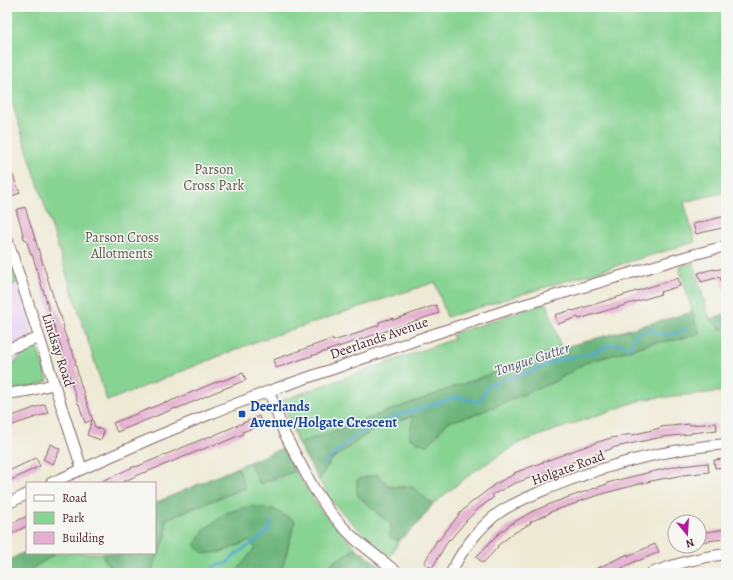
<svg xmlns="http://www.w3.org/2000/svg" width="733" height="580" font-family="Alegreya,serif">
	<rect width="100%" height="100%" fill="#f6f6f2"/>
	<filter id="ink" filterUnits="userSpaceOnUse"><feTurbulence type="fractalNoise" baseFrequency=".025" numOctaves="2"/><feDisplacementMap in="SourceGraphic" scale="8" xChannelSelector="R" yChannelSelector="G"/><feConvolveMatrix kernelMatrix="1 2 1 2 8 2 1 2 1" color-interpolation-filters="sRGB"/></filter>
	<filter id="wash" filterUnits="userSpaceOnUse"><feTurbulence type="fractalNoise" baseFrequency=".012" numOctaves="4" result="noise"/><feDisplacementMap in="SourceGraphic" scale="16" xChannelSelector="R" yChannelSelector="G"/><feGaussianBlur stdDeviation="0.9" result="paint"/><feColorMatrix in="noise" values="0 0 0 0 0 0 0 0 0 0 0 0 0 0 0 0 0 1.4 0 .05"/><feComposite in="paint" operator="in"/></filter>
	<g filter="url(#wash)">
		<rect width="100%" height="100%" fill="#eeead5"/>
		<path fill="#e5d3f1" d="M17 283 37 347 28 349 16 362 7 366V286Z"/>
		<path fill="#86d392" stroke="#68795e" d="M7 7H726V192L684 202 695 242 688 244 447 317 435 282 255 342 107 401 7 87Z
			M7 243 17 283 7 286Z
			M693 263 710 319 720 329 726 328V391L644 399 521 442 473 472 433 504 412 487H391L376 474 357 495 391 525 390 537 399 541 390 557 369 539 352 523 331 501 319 480 331 460 376 428 414 416 427 446 448 422 474 415 556 381 585 363 653 343 675 340 699 333 692 312 679 267Z
			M547 303 561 348 298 444 282 400 454 339 452 334Z
			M37 347 48 381 35 386 7 390V366L16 362 28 349Z
			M249 462 260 484 295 471 320 509 356 548 332 563 326 573H281L295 521 221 552 249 541 256 548 235 573H150L153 568 166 536V519L245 488 238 467Z
			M56 553H101L113 573H26Z"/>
		<path fill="#6cb57c" stroke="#5b6a54" d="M692 312 700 334 675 340 653 343 585 363 556 381 474 415 448 422 427 446 409 438 413 416 376 428 331 460 319 480 298 444 561 348Z
			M726 314V328L720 329 710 319Z
			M283 448 295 471 260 484 249 462Z
			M238 467 245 488 166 519V536L153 568 150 573H113L101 553H155V503Z
			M376 474 391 487H412L433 504 417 525 399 541 389 537 391 525 357 495V480Z
			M250 506 273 509 295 521 281 573H235L255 548 249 541 221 552 204 554 194 545 205 529 228 512Z
			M356 548 389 573H326L332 563Z
			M27 551V553H56L26 573H7V561Z"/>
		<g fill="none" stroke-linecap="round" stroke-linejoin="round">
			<path stroke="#55abd2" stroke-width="2.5" d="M721 321 726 319
				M324 463 355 436 391 418 457 397 479 402 488 385 530 372 558 360 592 353 614 344 631 347 635 334 649 329 667 336 688 329
				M209 573 215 566 227 563 236 554 257 540 268 531 271 522"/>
		</g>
		<g id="blocks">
			<path fill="#e5b0d1" d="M7 162 14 178 20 193 12 196 7 184Z
				M25 207 54 299 60 316H61L64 328 63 329 71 350H72L76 362H75L80 382 95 427 104 431 101 440 87 435 92 420 85 423 79 404H78L32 254 31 255 26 239H24L21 226 16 210Z
				M726 216V227L696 234 693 224Z
				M726 268V290H724L720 277 701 282 698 273 714 269V270Z
				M678 278 680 286 660 292 661 294 579 319 578 317 558 324 555 315 572 310 573 311Z
				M436 305 439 313 276 368 273 360 332 339 333 341 359 333V332L379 325V322L393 318V320Z
				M243 373 246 380 213 393 195 401 176 409V408L117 432 113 423 166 402V403L221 380 222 381Z
				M45 404 48 413 7 427V418Z
				M259 416 262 425 242 432 243 434 219 444 218 443 144 473V472L121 483H98L135 466 136 467 210 436V437Z
				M716 423 717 430 691 433V434L662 437 611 448V449L581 459 513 484 492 495 494 497 478 509 465 522 450 540 449 539 432 568 424 563 437 540H439L461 512 471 503 493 486V485L515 474 514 473 578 449 607 439 631 434 632 435 660 428V427L690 424V425Z
				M51 444 60 449 53 464 43 459Z
				M36 458 40 466 7 482V472Z
				M726 459V467L715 468 714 460Z
				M708 463 709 472 683 475 651 481 609 492 577 502V503L550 512V513L530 522 531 523 514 533 497 546 498 547 483 563 476 557 497 535 511 524 531 512 555 502 607 484V483L630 477 681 465V466Z
				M27 516V526L7 536V526Z
				M726 529V539L715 540 700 542 699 533Z
				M655 544 659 552 638 561V560L612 573H587L628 554V556Z"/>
		</g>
	</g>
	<g filter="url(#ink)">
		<use href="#blocks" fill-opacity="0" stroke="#836666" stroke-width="1"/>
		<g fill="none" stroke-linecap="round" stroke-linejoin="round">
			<g stroke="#836666" stroke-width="12">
				<path id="minor" d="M7 239C33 315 56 392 82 469
					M7 349 39 338
					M269 391 284 433 313 487 327 508 342 526 356 540 398 573
					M7 394 32 390 54 384
					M51 483 150 439 215 412 269 391 428 336 513 308 688 256 726 246
					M7 504 27 494
					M451 573C460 552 481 525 500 512 515 502 533 495 549 488 606 465 665 449 726 444
					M651 573C675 564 700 557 726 554"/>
			</g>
			<use href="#minor" stroke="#fff" stroke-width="10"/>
		</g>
	</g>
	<rect fill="#1a4fb4" stroke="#f6f6f2" stroke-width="1.5" x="238" y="410" width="8" height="8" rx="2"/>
	<g text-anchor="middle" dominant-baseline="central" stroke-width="3" stroke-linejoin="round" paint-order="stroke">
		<g font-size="14" fill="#5c554a" stroke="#f6f6f2">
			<text x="214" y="169">Parson<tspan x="214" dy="16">Cross Park</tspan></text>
			<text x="122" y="237">Parson Cross<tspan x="122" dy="16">Allotments</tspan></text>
		</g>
		<g font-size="14" fill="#4a1f2b" stroke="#f6f6f2">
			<text transform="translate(379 338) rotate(-19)">Deerlands Avenue</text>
			<text transform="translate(58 350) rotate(72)">Lindsay Road</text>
			<text transform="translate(568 468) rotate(-20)">Holgate Road</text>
		</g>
		<g font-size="14" font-weight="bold" fill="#164399" stroke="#f6f6f2" text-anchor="start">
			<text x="250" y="406">Deerlands<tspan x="250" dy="16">Avenue/Holgate Crescent</tspan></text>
		</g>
		<g font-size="15" font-style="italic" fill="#4e576e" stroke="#f6f6f2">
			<text transform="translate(532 359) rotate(-18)">Tongue Gutter</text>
		</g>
	</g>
	<rect width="733" height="580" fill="none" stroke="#f6f6f2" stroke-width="24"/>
	<rect x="26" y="482" width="130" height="72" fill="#f6f6f2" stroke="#b1a0a2"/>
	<rect x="34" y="495" width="20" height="6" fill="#ffffff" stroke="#b1a0a2"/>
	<text x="62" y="502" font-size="12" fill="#4a1f2b">Road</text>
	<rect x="34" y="512" width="20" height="12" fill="#86d392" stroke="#b1a0a2"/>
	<text x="62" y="522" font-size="12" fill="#4a1f2b">Park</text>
	<rect x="34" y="532" width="20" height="12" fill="#e5b0d1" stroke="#b1a0a2"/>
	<text x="62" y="542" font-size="12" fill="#4a1f2b">Building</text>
	<g transform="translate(687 534) rotate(162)"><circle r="19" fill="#f6f6f2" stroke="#b1a0a2"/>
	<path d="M0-3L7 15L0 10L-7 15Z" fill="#b5179e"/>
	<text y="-6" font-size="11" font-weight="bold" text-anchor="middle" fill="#4a1f2b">N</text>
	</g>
</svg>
